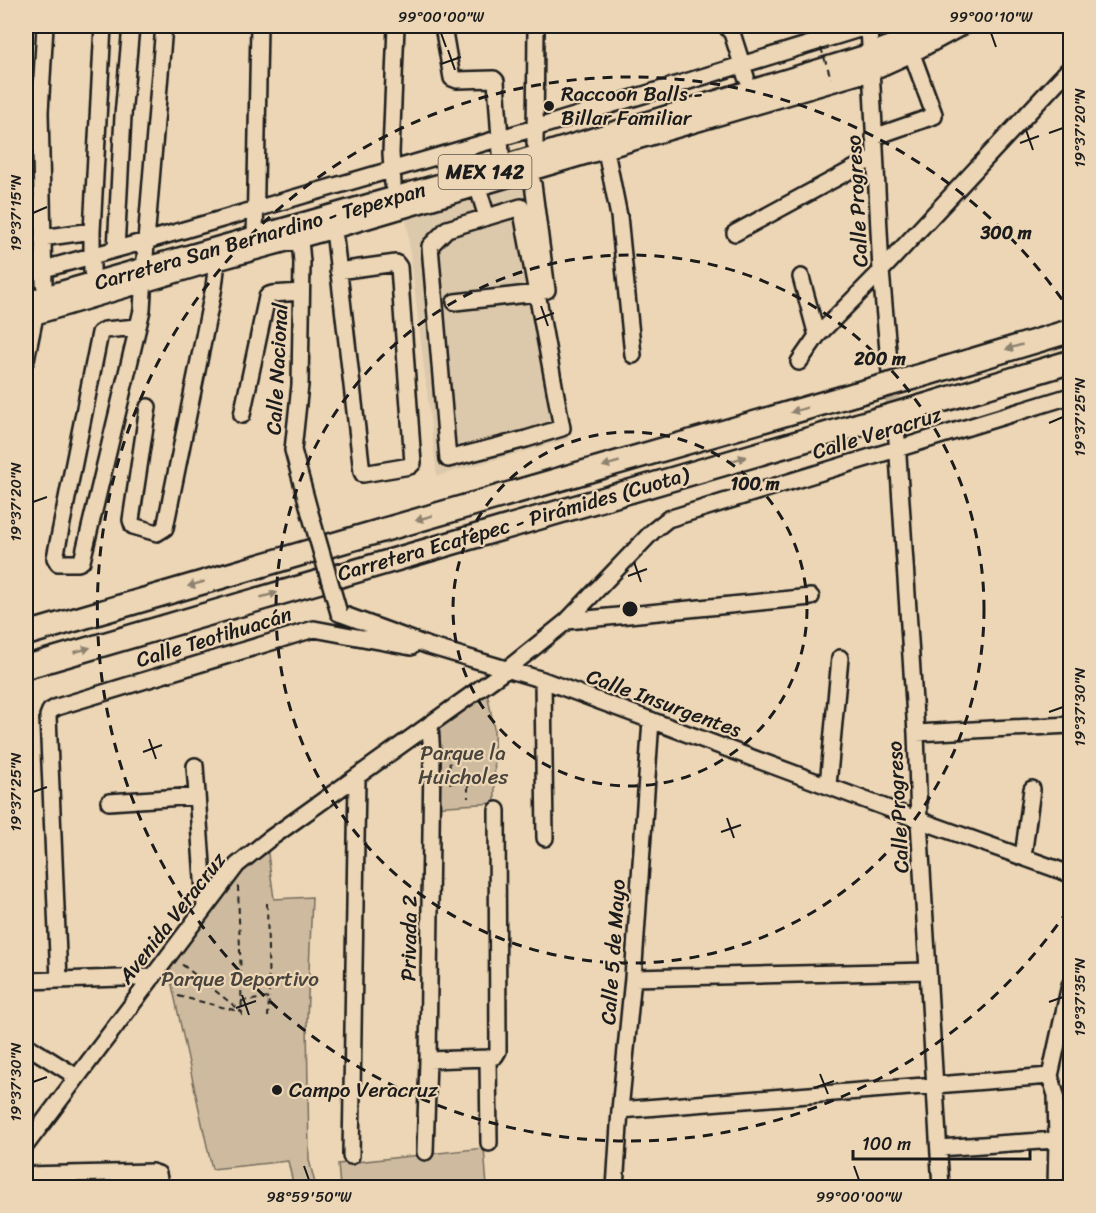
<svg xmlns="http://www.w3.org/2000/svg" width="1096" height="1213" font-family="Sriracha,sans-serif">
	<rect width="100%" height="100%" fill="#ecd6b5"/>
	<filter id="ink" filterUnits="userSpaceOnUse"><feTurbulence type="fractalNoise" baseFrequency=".0167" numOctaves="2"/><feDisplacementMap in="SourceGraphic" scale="12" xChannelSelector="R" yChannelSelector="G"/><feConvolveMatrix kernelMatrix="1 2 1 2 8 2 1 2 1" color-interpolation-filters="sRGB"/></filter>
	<g filter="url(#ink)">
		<path fill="#dcc8aa" d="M529 173 568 439 437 476 405 209Z"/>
		<path fill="#cebb9f" stroke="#756c5e" stroke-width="1.5" d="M486 687 494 728 495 803 431 807 432 724Z
			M266 839 274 899 312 897 307 1020 309 1160 316 1187H294L288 1161 212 1169 167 962Z
			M484 1148 487 1187H340L338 1164Z"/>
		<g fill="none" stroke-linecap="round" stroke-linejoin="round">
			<path stroke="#c2b196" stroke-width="15" stroke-dasharray="15 8" stroke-linecap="butt" d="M890 375 896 422"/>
			<g stroke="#1c1c1c" stroke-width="20">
				<path id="minor" d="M443 26 452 78 457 80 494 79 496 81 501 153
					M726 26 732 33 746 77
					M869 26 881 271 890 373
					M874 137 934 116V114L912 54
					M604 141 619 216 633 355
					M535 143 536 26
					M475 179 487 217
					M393 184 391 153 396 26
					M521 207 562 428 526 439 448 459 430 246 447 229Z
					M334 230 362 472 363 474 410 466 413 463 399 267 396 263 338 271
					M297 231 300 240 302 262 300 385 293 450 310 513
					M735 233 875 157
					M42 238 92 231 103 26
					M255 238 259 26
					M116 249 123 116 131 26
					M92 271V231
					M26 274 146 241 535 128 869 26
					M801 277 817 336
					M44 284 40 112 45 26
					M455 302 537 293 547 290 533 184 527 163
					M26 319 218 262 334 230 872 72 912 54 964 26
					M137 327 105 330 100 333 55 558 58 563H78L82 561 142 310 146 241 164 26
					M26 360 35 316
					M799 362 817 336 881 271 1070 68
					M148 407 131 520 133 526 157 533 165 528 214 287 218 253
					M242 415 267 297 269 295 272 294 301 292
					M896 425 916 733 919 820 941 1188
					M339 613 429 646 543 680 919 820 1070 874
					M567 621 811 597
					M543 680 545 838
					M916 733 1070 725
					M195 766 205 907
					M828 785 840 658
					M109 802 197 796
					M1023 857 1032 789
					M633 978 928 971
					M59 980 48 716 50 711 57 707 314 629 411 647
					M26 981 153 977
					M26 1045 77 1077
					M488 1058 489 1143
					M428 1060 488 1058 495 1056 498 1051 497 810
					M620 1110 1050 1076
					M26 1145 237 865 268 840 506 670 567 621 653 531 668 519 1070 396
					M939 1148 1070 1139
					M425 1152 428 1060 432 758 430 724
					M351 1156 357 778
					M26 1175 152 1172 158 1174 161 1188
					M615 1188 620 1110 633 978 651 720
					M1056 1188 1057 1139 1056 1095 1050 1076 1070 985"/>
			</g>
			<g stroke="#1c1c1c" stroke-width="27">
				<path id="highway" d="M26 303 474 176 872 55 913 38 939 26
					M916 377 1070 331
					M920 407 1070 362
					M26 634 321 548 855 394
					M26 667 861 424"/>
			</g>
			<path stroke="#1c1c1c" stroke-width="2" stroke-dasharray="6 4.5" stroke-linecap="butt" d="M446 756H450L449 783H468V798
				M238 886 242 1016
				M267 903 269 998
				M178 996 242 1012 179 962
				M241 1001 269 998 268 1017"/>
			<use href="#minor" stroke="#ecd6b5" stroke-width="15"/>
			<use href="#highway" stroke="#ecd6b5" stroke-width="22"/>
			<g stroke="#1c1c1c" stroke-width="20" stroke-linecap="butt">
				<path id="minor-bridge" d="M310 513 339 613"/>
			</g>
			<g stroke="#1c1c1c" stroke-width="27" stroke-linecap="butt">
				<path id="highway-bridge" d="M855 394 916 377
					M861 424 920 407"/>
			</g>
			<path stroke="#1c1c1c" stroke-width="2" stroke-dasharray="6 4.5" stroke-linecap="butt" d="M821 48 831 78"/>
			<use href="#minor-bridge" stroke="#ecd6b5" stroke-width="15"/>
			<use href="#highway-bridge" stroke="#ecd6b5" stroke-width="22"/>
		</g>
		<defs><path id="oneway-solid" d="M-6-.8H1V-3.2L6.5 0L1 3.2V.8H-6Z" transform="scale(1.5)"/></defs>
		<g fill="#8e8270">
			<use href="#oneway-solid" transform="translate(1014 347) rotate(164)"/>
			<use href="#oneway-solid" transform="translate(799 410) rotate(164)"/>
			<use href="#oneway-solid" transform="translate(738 459) rotate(-16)"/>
			<use href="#oneway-solid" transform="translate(611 464) rotate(164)"/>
			<use href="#oneway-solid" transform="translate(424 518) rotate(164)"/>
			<use href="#oneway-solid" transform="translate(196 584) rotate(164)"/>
			<use href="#oneway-solid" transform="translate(269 595) rotate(-16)"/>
			<use href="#oneway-solid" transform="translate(82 650) rotate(-16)"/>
		</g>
	</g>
	<path fill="none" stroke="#1c1c1c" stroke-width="2" d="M441 33 446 47M991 33 996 47M448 50 455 70M441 64 461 57M1026 130 1033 150M1049 133 1063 128M1020 143 1039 136M33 213 47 207M541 306 548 326M535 320 554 313M1049 423 1063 417M33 502 47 497M634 562 641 582M628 576 647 569M1049 712 1063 707M149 739 156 759M143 752 162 745M33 792 47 787M727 818 734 838M721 832 741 825M242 995 249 1015M1049 1002 1063 997M236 1008 256 1001M820 1074 828 1094M33 1082 47 1077M814 1088 834 1081M304 1166 309 1180M854 1166 859 1180"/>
	<g fill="none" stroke="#1c1c1c" stroke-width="3" stroke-dasharray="10 8">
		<circle cx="630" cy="609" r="177"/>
		<circle cx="630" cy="609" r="354"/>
		<path d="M1068 910A532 532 0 1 1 1068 308"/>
	</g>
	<g fill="#1c1c1c" stroke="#ecd6b5" stroke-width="2">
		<circle cx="549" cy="106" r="6"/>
		<circle cx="277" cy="1090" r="6"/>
	</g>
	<g text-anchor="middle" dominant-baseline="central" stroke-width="4.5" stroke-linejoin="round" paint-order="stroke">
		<rect fill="#ecd6b5" stroke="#5a544a" stroke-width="1.5" x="438.5" y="155" width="93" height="34" rx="4.5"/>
		<g font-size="20" font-weight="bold" fill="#1c1c1c">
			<text x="485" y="172">MEX 142</text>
		</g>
		<g font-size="21" fill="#1c1c1c" stroke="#ecd6b5" text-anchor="start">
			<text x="561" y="94">Raccoon Balls -<tspan x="561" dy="24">Billar Familiar</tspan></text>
			<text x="289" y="1090">Campo Veracruz</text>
		</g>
		<g font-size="21" fill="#1c1c1c" stroke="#ecd6b5">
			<text transform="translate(857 201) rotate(-93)">Calle Progreso</text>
			<text transform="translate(260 236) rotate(-16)">Carretera San Bernardino - Tepexpan</text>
			<text transform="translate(277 369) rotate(-87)">Calle Nacional</text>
			<text transform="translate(877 433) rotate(-17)">Calle Veracruz</text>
			<text transform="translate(513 524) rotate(-16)">Carretera Ecatepec - Pirámides (Cuota)</text>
			<text transform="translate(214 637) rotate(-17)">Calle Teotihuacán</text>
			<text transform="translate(664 703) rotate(20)">Calle Insurgentes</text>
			<text transform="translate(898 807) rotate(-93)">Calle Progreso</text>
			<text transform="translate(172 918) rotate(-52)">Avenida Veracruz</text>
			<text transform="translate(409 938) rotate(-89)">Privada 2</text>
			<text transform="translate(613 952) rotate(-86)">Calle 5 de Mayo</text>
		</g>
		<g font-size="21" fill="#48443d" stroke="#ecd6b5">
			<text x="463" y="753">Parque la<tspan x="463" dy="24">Huicholes</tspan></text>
			<text x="240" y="979">Parque Deportivo</text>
		</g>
	</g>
	<circle cx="630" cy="609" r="9" fill="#1c1c1c" stroke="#ecd6b5" stroke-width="3"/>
	<g font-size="18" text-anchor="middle" font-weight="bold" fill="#1c1c1c" stroke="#ecd6b5" stroke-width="4.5" stroke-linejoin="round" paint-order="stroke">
		<text x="1006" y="239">300 m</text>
		<text x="880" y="365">200 m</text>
		<text x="755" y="490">100 m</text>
	</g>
	<rect width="1096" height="1213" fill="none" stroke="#ecd6b5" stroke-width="66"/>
	<path d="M853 1150v9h177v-9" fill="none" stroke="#1c1c1c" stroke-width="3"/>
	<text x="862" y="1150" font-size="18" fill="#1c1c1c" stroke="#ecd6b5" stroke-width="4.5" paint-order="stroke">100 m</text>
	<rect x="33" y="33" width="1030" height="1147" fill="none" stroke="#1c1c1c" stroke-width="2"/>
	<g font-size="15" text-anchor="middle" fill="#1c1c1c">
		<text x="441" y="22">99°00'00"W</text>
		<text x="991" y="22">99°00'10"W</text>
		<text transform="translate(1080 128) rotate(-90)" y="5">19°37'20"N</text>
		<text transform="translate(16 213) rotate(-90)" y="5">19°37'15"N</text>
		<text transform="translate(1080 417) rotate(-90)" y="5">19°37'25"N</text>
		<text transform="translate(16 502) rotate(-90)" y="5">19°37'20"N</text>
		<text transform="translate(1080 707) rotate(-90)" y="5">19°37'30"N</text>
		<text transform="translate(16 792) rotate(-90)" y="5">19°37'25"N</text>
		<text transform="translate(1080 997) rotate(-90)" y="5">19°37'35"N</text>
		<text transform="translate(16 1082) rotate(-90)" y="5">19°37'30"N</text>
		<text x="309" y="1202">98°59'50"W</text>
		<text x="859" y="1202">99°00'00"W</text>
	</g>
</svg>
